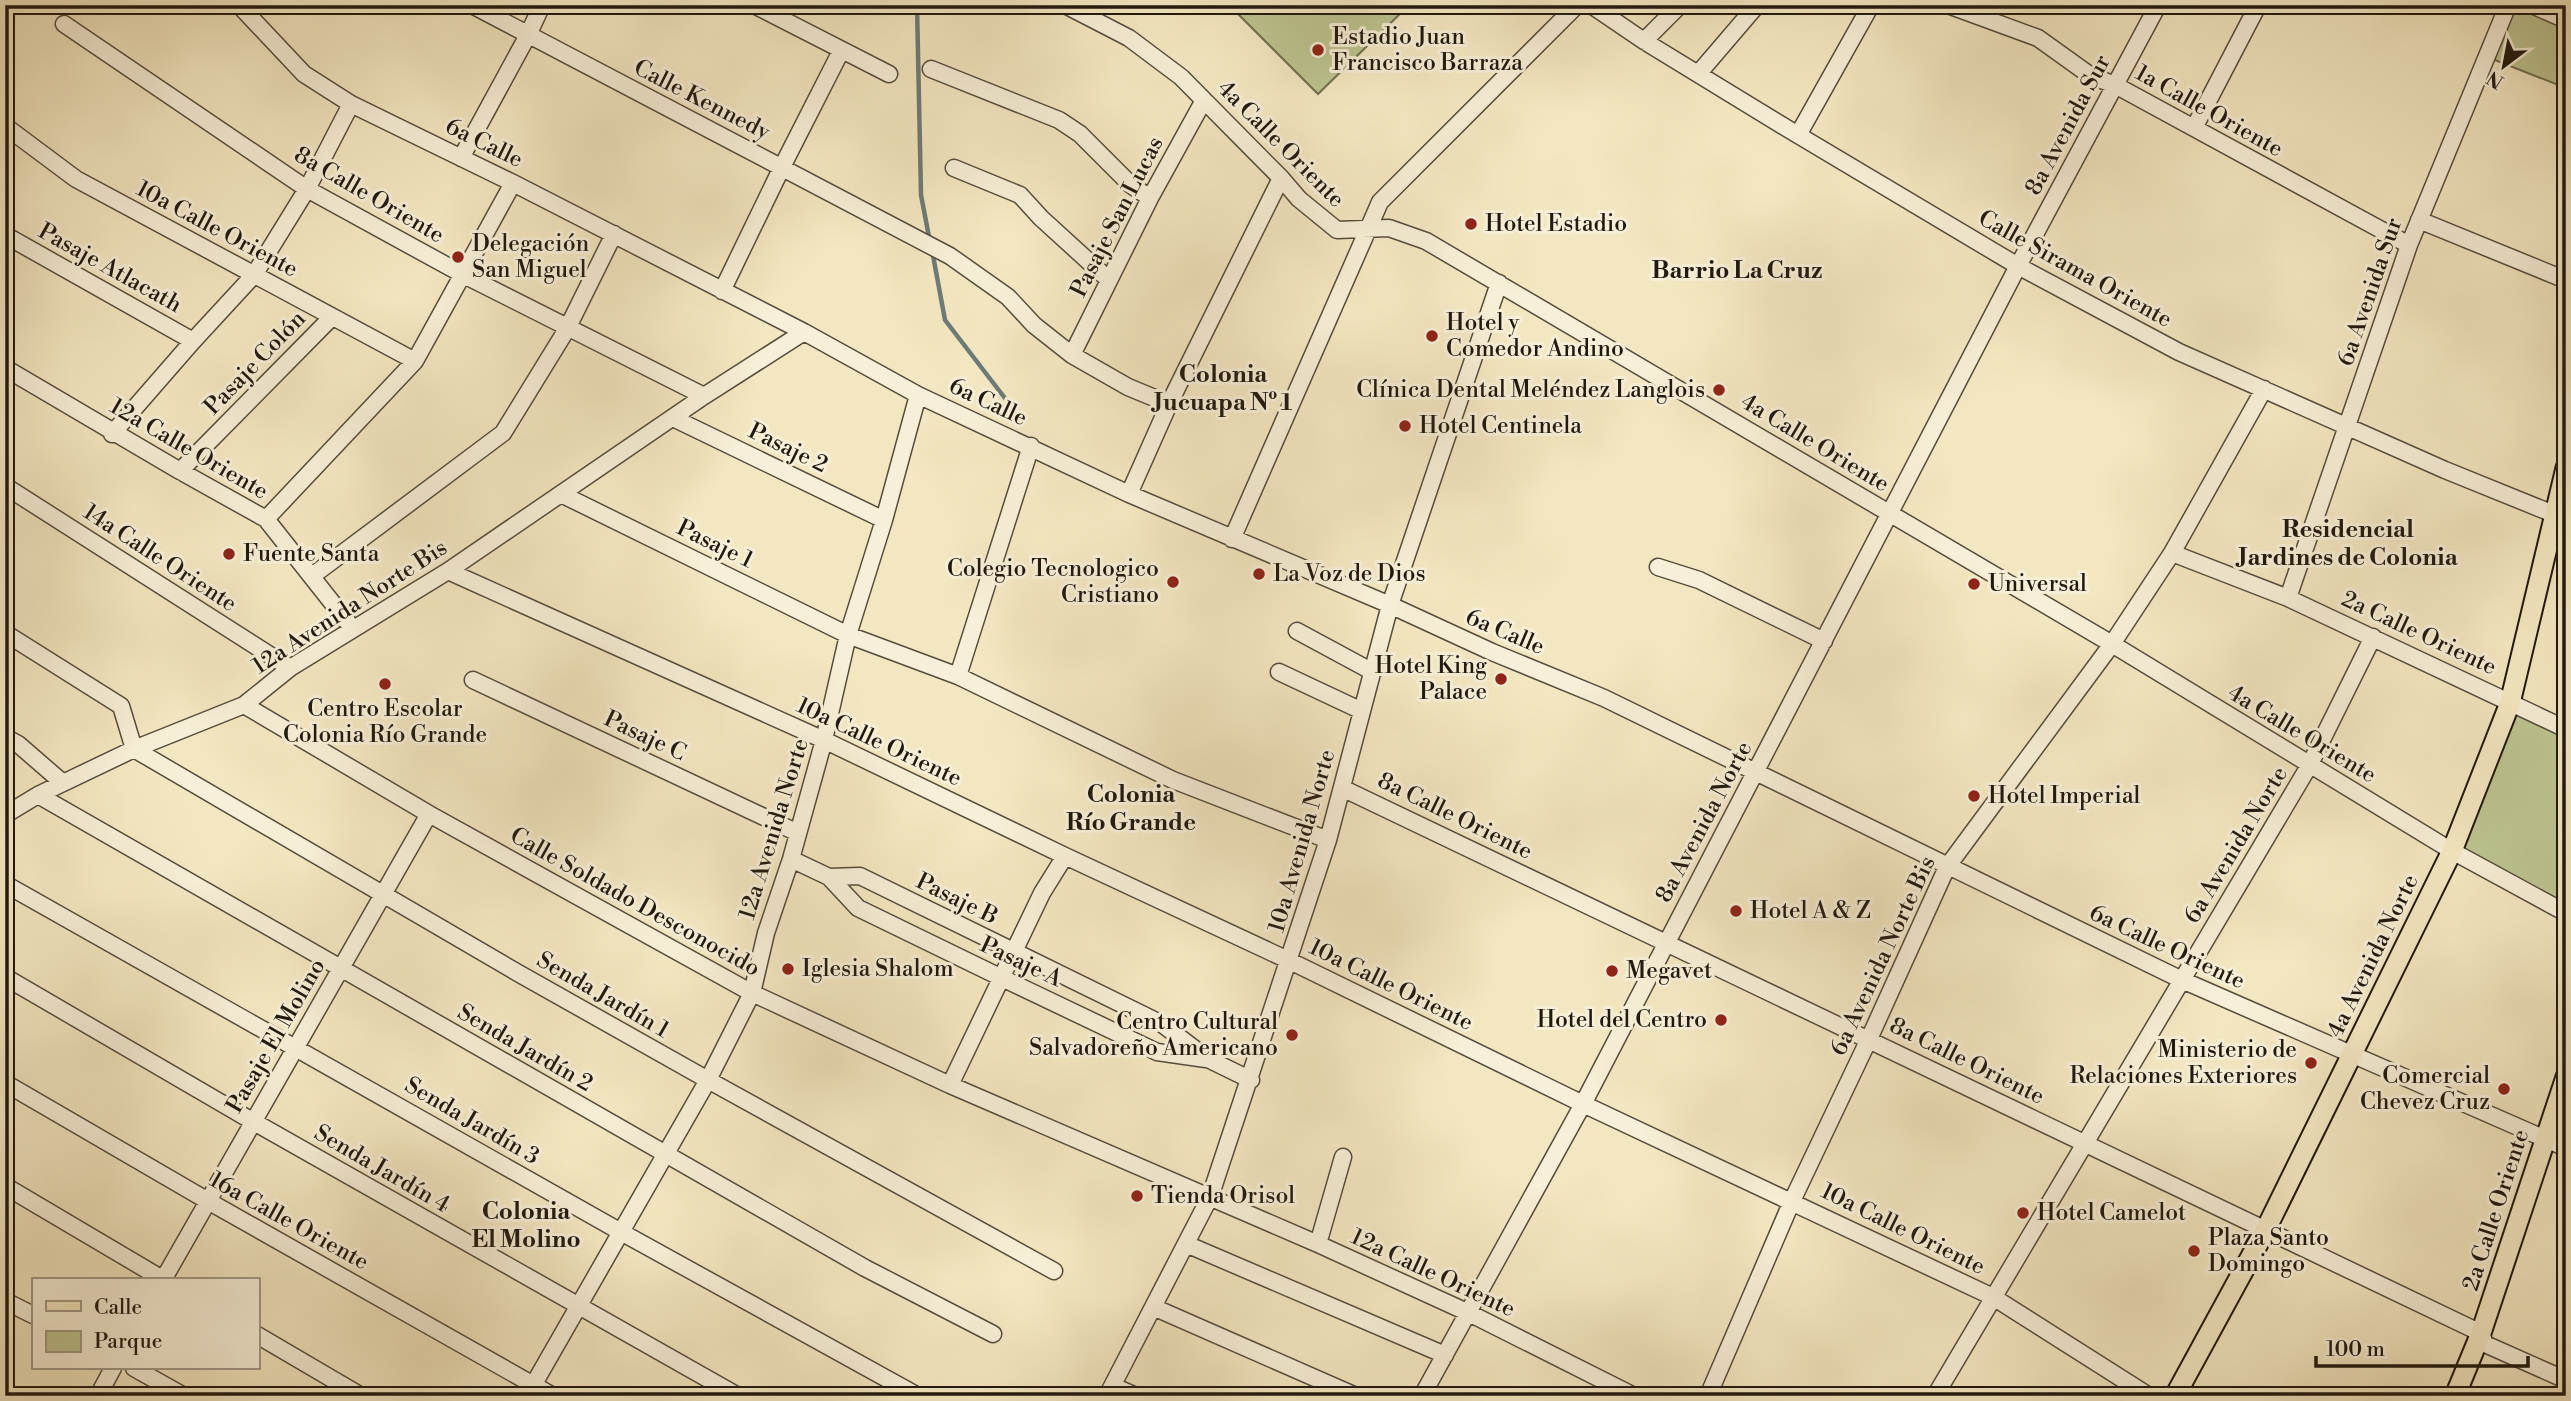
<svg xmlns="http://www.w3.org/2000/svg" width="2571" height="1401" font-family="'Libre Bodoni',serif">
	<rect width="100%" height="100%" fill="#f3e7c1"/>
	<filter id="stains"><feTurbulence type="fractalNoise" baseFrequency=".00286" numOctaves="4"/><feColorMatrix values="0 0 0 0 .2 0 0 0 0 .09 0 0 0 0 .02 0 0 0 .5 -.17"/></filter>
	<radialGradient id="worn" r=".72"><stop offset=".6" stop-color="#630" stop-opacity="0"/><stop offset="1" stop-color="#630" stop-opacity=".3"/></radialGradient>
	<path fill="#bdc591" stroke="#6e6f50" stroke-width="2" d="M1229 5H1409L1318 94Z
		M2508 5H2520L2566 23V88L2487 57Z
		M2510 703 2566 729V913L2452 851Z"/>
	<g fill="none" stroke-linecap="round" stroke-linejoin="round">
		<path stroke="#6d7b77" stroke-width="4.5" d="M917 5 921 195 930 242
			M932 250 945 320 1014 410"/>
		<g stroke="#554c3c" stroke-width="19">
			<path id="minor" d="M239 5 304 74 351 104 513 183 804 332 918 395 1129 494 1390 605 1492 652 1604 698 2182 980 2566 1148
				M472 5 950 256 1008 297 1034 325 1072 355 1128 387 1169 404
				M754 5 889 74
				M1065 5 1129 38 1181 77 1281 178 1299 199 1337 230 1389 228 1426 241 2112 644 2452 851 2566 913
				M1591 5 1644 41 1798 135 2018 266 2179 352 2445 470 2566 519
				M1948 5 2038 38 2091 76 2115 85 2409 245
				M2532 5 2566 20
				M64 24 307 189 462 274 704 396
				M1644 41 1680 5
				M931 69 1059 120 1080 134 1131 185 1150 198
				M1698 74 1757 5
				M5 126 76 179 415 361
				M2194 128 2256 9
				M1798 135 1871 5
				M461 158 528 35 542 5
				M954 168 1020 195 1041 218 1109 280
				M2419 220 2566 280
				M5 235 193 341
				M722 291 782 167 841 51
				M1072 355 1150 198 1204 100
				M5 368 180 471 266 519 353 629
				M673 418 884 520
				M112 434 193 341 254 275 307 189 351 104
				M180 471 332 317
				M5 486 290 668
				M1129 494 1169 404 1281 178
				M563 495 848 635 958 676 1173 780 1328 840
				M266 519 415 361 513 183
				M1232 539 1380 202 1577 5
				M2172 553 2288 598 2566 729
				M1658 567 1699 580 1824 641
				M448 571 824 740 1065 856 1290 961 1583 1104 1993 1297 2149 1396
				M312 576 503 433 567 329 614 234
				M2288 598 2409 245 2508 5
				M1297 631 1373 672
				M5 633 121 706 134 749 518 973 708 1080 1054 1271
				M1279 672 1362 711
				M958 676 1031 446
				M473 680 798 833
				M244 705 429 814 752 993 950 1085 1318 1244 1469 1313 1634 1396
				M5 737 18 744 63 783
				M1342 788 2481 1333 2485 1344 2566 1380
				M38 795 865 1268 993 1334
				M5 815 38 795 134 749 244 705 290 668 448 571 704 396 804 332
				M791 859 829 877 858 908 1002 978 1157 1052 1206 1059
				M829 877 860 876 1162 1024 1208 1059 1251 1080
				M5 884 621 1232 918 1396
				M5 977 254 1122 738 1396
				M5 1083 208 1201 553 1396
				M950 1085 1042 893 1065 856
				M5 1186 164 1280
				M1186 1244 1445 1355
				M1318 1244 1343 1157
				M163 1280 429 814
				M5 1301 33 1315
				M1153 1307 1356 1396
				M257 1335 361 1396
				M134 1368 184 1396
				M1113 1386 1136 1396
				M5 1396H6
				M98 1396 113 1368
				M527 1396 708 1080 752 993 766 933 791 859 824 740 848 635 884 520 918 395
				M1107 1396 1210 1197 1328 840 1390 605 1499 283
				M1422 1396 1583 1104 2018 266 2158 5
				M1708 1396 1792 1201 1869 1039 1947 867 2112 644 2172 553 2264 389
				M1935 1396 2309 766 2373 637"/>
		</g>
		<g stroke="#20190f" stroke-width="23">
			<path id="major" d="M2175 1396 2266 1229 2452 851 2510 703 2566 468
				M2455 1396 2481 1333 2566 1077"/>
		</g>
		<use href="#minor" stroke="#f7efd7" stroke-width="16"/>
		<use href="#major" stroke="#f3e7c1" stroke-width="19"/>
	</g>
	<g fill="#8f2418" stroke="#f7efd7" stroke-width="2.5">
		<circle cx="1318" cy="50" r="7"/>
		<circle cx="1471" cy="224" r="7"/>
		<circle cx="458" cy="257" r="7"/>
		<circle cx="1432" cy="336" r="7"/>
		<circle cx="1719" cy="390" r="7"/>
		<circle cx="1405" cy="426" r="7"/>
		<circle cx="229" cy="554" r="7"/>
		<circle cx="1259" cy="574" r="7"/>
		<circle cx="1173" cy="582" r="7"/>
		<circle cx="1974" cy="584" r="7"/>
		<circle cx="1501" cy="679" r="7"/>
		<circle cx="385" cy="684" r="7"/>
		<circle cx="1974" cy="796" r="7"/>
		<circle cx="1736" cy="911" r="7"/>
		<circle cx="788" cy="969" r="7"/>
		<circle cx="1612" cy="971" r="7"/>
		<circle cx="1721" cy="1020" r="7"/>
		<circle cx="1292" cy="1035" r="7"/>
		<circle cx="2311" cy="1063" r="7"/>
		<circle cx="2504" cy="1089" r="7"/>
		<circle cx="1137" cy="1196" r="7"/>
		<circle cx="2023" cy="1213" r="7"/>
		<circle cx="2194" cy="1251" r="7"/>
	</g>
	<g text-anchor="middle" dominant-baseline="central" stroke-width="6" stroke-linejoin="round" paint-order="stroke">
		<g font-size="23" fill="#20190f" stroke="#f7efd7" text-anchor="start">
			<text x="1332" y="37">Estadio Juan<tspan x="1332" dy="26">Francisco Barraza</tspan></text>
			<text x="1485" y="224">Hotel Estadio</text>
			<text x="472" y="244">Delegación<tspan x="472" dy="26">San Miguel</tspan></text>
			<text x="1446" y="323">Hotel y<tspan x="1446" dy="26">Comedor Andino</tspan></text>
			<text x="1705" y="390" text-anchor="end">Clínica Dental Meléndez Langlois</text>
			<text x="1419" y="426">Hotel Centinela</text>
			<text x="243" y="554">Fuente Santa</text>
			<text x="1159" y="569" text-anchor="end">Colegio Tecnologico<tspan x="1159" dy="26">Cristiano</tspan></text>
			<text x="1273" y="574">La Voz de Dios</text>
			<text x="1988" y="584">Universal</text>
			<text x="1487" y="666" text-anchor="end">Hotel King<tspan x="1487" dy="26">Palace</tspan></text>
			<text x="385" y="709" text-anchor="middle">Centro Escolar<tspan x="385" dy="26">Colonia Río Grande</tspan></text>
			<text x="1988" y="796">Hotel Imperial</text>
			<text x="1750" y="911">Hotel A &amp; Z</text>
			<text x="802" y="969">Iglesia Shalom</text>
			<text x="1626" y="971">Megavet</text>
			<text x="1707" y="1020" text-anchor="end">Hotel del Centro</text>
			<text x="1278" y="1022" text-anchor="end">Centro Cultural<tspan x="1278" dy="26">Salvadoreño Americano</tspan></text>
			<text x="2297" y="1050" text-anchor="end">Ministerio de<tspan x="2297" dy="26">Relaciones Exteriores</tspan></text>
			<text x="2490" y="1076" text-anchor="end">Comercial<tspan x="2490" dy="26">Chevez Cruz</tspan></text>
			<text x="1151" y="1196">Tienda Orisol</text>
			<text x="2037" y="1213">Hotel Camelot</text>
			<text x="2208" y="1238">Plaza Santo<tspan x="2208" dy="26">Domingo</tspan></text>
		</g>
		<g font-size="23" fill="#20190f" stroke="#f7efd7">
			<text transform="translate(702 100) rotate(27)">Calle Kennedy</text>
			<text transform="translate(2209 111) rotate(29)">1a Calle Oriente</text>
			<text transform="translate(2068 125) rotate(-62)">8a Avenida Sur</text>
			<text transform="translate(484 143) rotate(26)">6a Calle</text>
			<text transform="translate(1281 144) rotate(45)">4a Calle Oriente</text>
			<text transform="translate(369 195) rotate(30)">8a Calle Oriente</text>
			<text transform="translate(1117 217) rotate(-63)">Pasaje San Lucas</text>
			<text transform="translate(217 229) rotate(28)">10a Calle Oriente</text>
			<text transform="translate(110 268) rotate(29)">Pasaje Atlacath</text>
			<text transform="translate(2075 269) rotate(29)">Calle Sirama Oriente</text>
			<text transform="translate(2370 292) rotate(-71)">6a Avenida Sur</text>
			<text transform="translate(255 363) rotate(-46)">Pasaje Colón</text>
			<text transform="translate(988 402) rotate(25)">6a Calle</text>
			<text transform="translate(1815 443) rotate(31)">4a Calle Oriente</text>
			<text transform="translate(788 448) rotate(26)">Pasaje 2</text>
			<text transform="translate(189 449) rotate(30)">12a Calle Oriente</text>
			<text transform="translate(715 544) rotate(26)">Pasaje 1</text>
			<text transform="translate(160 558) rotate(33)">14a Calle Oriente</text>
			<text transform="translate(350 607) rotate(-33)">12a Avenida Norte Bis</text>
			<text transform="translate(1505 632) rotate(23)">6a Calle</text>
			<text transform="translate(2419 633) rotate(25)">2a Calle Oriente</text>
			<text transform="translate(2302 734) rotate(31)">4a Calle Oriente</text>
			<text transform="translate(645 736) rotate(25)">Pasaje C</text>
			<text transform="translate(879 742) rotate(25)">10a Calle Oriente</text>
			<text transform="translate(1455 816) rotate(26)">8a Calle Oriente</text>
			<text transform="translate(1704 822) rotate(-62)">8a Avenida Norte</text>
			<text transform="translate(774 829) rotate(-73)">12a Avenida Norte</text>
			<text transform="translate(1302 841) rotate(-74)">10a Avenida Norte</text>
			<text transform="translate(2236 845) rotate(-59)">6a Avenida Norte</text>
			<text transform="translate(957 899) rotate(26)">Pasaje B</text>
			<text transform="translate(635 902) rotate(29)">Calle Soldado Desconocido</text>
			<text transform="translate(2167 947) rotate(25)">6a Calle Oriente</text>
			<text transform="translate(1883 956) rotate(-65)">6a Avenida Norte Bis</text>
			<text transform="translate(2373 956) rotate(-64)">4a Avenida Norte</text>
			<text transform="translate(1021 962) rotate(25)">Pasaje A</text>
			<text transform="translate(1391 985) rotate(26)">10a Calle Oriente</text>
			<text transform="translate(603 995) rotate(30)">Senda Jardín 1</text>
			<text transform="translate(276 1036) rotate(-60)">Pasaje El Molino</text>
			<text transform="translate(525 1048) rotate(30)">Senda Jardín 2</text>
			<text transform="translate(1967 1061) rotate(26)">8a Calle Oriente</text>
			<text transform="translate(472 1121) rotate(30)">Senda Jardín 3</text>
			<text transform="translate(382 1169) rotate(30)">Senda Jardín 4</text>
			<text transform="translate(2496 1210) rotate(-72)">2a Calle Oriente</text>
			<text transform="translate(289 1221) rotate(29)">16a Calle Oriente</text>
			<text transform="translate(1903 1229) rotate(26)">10a Calle Oriente</text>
			<text transform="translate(1433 1273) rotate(25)">12a Calle Oriente</text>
		</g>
		<g font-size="24" font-weight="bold" fill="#20190f" stroke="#f7efd7">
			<text x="1737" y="271">Barrio La Cruz</text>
			<text x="1223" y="375">Colonia<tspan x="1223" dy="28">Jucuapa Nº 1</tspan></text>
			<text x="2348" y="530">Residencial<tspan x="2348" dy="28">Jardines de Colonia</tspan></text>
			<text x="1131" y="795">Colonia<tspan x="1131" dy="28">Río Grande</tspan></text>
			<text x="526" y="1212">Colonia<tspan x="526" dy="28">El Molino</tspan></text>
		</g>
	</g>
	<rect width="2571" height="1401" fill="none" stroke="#f3e7c1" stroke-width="28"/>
	<rect x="7" y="7" width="2557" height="1387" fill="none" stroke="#20190f" stroke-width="3.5"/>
	<rect x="14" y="14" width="2543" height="1373" fill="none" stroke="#20190f" stroke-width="2"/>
	<rect x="32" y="1278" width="228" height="91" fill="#f7efd7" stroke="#a19987" stroke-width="2"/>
	<rect x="46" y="1301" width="35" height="10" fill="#f3e7c1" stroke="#a19987" stroke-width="2"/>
	<text x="94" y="1314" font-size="21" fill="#20190f">Calle</text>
	<rect x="46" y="1331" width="35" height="21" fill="#bdc591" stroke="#a19987" stroke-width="2"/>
	<text x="94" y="1348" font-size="21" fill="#20190f">Parque</text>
	<g transform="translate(2504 66) rotate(212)" stroke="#f7efd7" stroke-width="5" paint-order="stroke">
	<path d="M0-5L12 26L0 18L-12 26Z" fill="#20190f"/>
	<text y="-10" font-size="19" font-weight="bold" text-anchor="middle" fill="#20190f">N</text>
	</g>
	<path d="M2316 1356v10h212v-10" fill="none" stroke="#20190f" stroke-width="3.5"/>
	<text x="2326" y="1356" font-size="21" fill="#20190f" stroke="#f7efd7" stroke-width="5" paint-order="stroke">100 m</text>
	<rect width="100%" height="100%" filter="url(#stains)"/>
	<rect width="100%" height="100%" fill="url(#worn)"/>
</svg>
